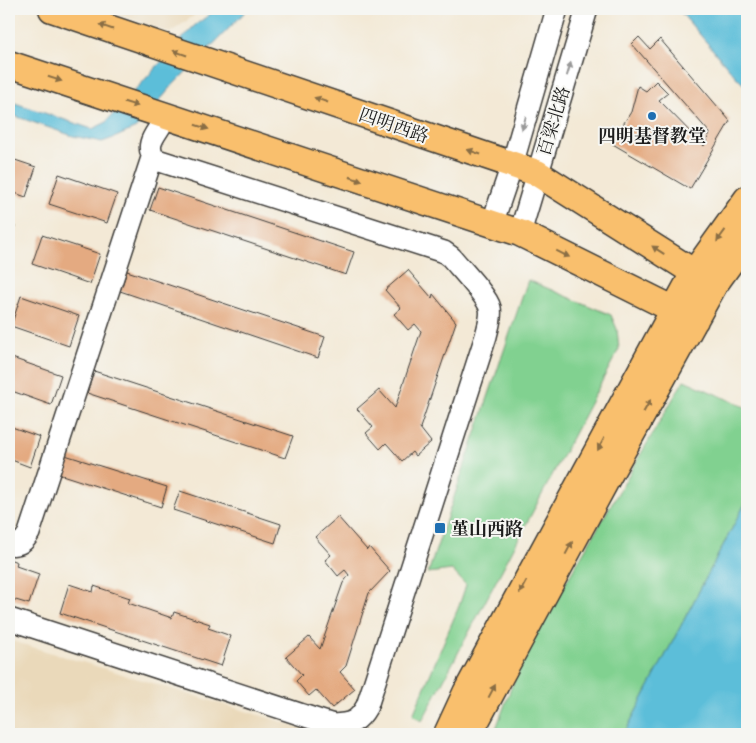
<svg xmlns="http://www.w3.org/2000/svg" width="756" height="743" font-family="'EB Garamond','Noto Serif SC',serif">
	<rect width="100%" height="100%" fill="#f6f6f2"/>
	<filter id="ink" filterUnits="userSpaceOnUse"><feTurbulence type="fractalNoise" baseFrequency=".02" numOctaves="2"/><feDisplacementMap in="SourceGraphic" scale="10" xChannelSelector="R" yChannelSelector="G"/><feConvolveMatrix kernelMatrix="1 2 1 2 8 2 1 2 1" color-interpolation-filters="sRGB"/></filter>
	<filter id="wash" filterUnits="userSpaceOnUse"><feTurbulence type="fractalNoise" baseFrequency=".0096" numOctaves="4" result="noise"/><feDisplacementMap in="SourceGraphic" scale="20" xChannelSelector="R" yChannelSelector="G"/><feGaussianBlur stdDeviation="1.12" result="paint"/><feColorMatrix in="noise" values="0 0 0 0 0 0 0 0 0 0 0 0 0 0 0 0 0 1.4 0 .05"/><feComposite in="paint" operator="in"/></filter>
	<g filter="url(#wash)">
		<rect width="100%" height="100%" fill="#f3e9d6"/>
		<path fill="#ead9ba" d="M104 9H203L170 33Z
			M9 640 322 734H9Z"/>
		<path fill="#81d190" stroke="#4e7656" d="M528 280 611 315 617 329 619 349 422 721 413 715 459 606 466 585 452 570 428 573Z
			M684 380 747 408V500L624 734H494L523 656Z"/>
		<path fill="#5bbed9" stroke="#3c6d7a" d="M217 9H248L173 85 136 128 116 137 102 142 73 136 9 114V101L92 129 105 123 194 26Z
			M678 9H747V88L737 78Z
			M747 500V734H624Z"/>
		<g id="blocks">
			<path fill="#e4aa81" d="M639 37 650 49 660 39 730 121 690 189 611 143 631 112 638 86 646 91 656 81 668 93 659 100 704 146 710 133 632 44Z
				M9 158 36 167 26 197 9 191Z
				M59 174 117 194 107 223 49 204Z
				M158 187 354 252 346 275 150 210Z
				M9 224 15 226 9 245Z
				M42 235 100 254 90 284 32 264Z
				M408 270 432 298 433 294 456 322 420 428 431 442 415 456 412 452 402 461 386 443 380 449 366 433 373 427 357 409 379 390 395 408 421 331 415 324 408 330 394 314 401 308 385 290Z
				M127 271 325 337 318 358 120 291Z
				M21 296 79 316 69 346 11 326Z
				M9 357 61 375 51 405 9 390Z
				M94 371 293 436 285 458 87 393Z
				M9 426 40 437 30 467 9 459Z
				M65 455 167 487 161 507 59 474Z
				M180 491 281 524 275 543 173 510Z
				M338 517 367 550 369 547 390 571 369 593 346 666 340 672 355 689 332 708 316 690 309 696 296 681 302 675 286 657 309 637 320 649 343 583 349 575 345 570 338 576 325 560 331 555 315 537Z
				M9 559 17 562 16 566 39 574 29 604 9 598Z
				M69 584 93 592 94 586 130 598 128 603 172 618 174 612 210 624 208 628 231 636 221 666 60 613Z"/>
		</g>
	</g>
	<g filter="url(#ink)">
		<use href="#blocks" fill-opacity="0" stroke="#3c3b38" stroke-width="1"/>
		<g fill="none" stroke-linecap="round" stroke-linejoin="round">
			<g stroke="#3c3b38" stroke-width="24">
				<path id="minor" d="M154 159C143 141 160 132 166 115
					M492 224 512 165 557 9
					M520 233 587 9
					M9 544C19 546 24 542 29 533L151 161 154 159 444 252 451 257C460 268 487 296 490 308 492 317 488 327 486 336L367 706C358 722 352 724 333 725L9 619"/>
			</g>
			<g stroke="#3c3b38" stroke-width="29">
				<path id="major" d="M52 9 537 173 714 285
					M9 64 520 233 695 320
					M447 734 466 693 694 273 747 199
					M469 734 606 480 714 285 747 239"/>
			</g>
			<use href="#minor" stroke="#fff" stroke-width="21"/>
			<use href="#major" stroke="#f9bf6d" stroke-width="26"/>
		</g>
		<defs><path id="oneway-solid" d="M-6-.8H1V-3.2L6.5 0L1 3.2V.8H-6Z" transform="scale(1.25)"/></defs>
		<g fill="#8a6e44">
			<use href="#oneway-solid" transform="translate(106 27) rotate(-161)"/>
			<use href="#oneway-solid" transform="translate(180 53) rotate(-161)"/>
			<use href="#oneway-solid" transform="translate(55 79) rotate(18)"/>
			<use href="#oneway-solid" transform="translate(321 100) rotate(-161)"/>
			<use href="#oneway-solid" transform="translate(131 104) rotate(18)"/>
			<use href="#oneway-solid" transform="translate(202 127) rotate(18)"/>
			<use href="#oneway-solid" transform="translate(474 152) rotate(-161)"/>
			<use href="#oneway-solid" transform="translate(356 179) rotate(18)"/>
			<use href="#oneway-solid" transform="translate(721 236) rotate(126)"/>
			<use href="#oneway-solid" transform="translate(658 250) rotate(-147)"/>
			<use href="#oneway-solid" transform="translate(563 254) rotate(26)"/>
			<use href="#oneway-solid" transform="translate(647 406) rotate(-61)"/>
			<use href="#oneway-solid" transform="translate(601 444) rotate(118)"/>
			<use href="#oneway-solid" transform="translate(569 548) rotate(-62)"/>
			<use href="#oneway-solid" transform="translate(523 587) rotate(118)"/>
			<use href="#oneway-solid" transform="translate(492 691) rotate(-62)"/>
		</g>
		<g fill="#999">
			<use href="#oneway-solid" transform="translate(569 69) rotate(-73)"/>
			<use href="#oneway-solid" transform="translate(524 123) rotate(106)"/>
		</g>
	</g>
	<g fill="#1f6fb2" stroke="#f6f6f2" stroke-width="2">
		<circle cx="652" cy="116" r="5"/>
		<rect x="434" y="522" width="12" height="12" rx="2.5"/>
	</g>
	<g text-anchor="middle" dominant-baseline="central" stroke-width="4" stroke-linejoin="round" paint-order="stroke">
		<g font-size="18" fill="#1c1c1c" stroke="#f6f6f2">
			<text transform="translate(553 121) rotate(-73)">百梁北路</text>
			<text transform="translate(394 125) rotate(19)">四明西路</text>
		</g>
		<g font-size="18" font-weight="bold" fill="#1c1c1c" stroke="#f6f6f2">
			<text x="652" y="135">四明基督教堂</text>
			<text x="451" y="528" text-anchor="start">堇山西路</text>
		</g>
	</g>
	<rect width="756" height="743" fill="none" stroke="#f6f6f2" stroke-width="30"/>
</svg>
